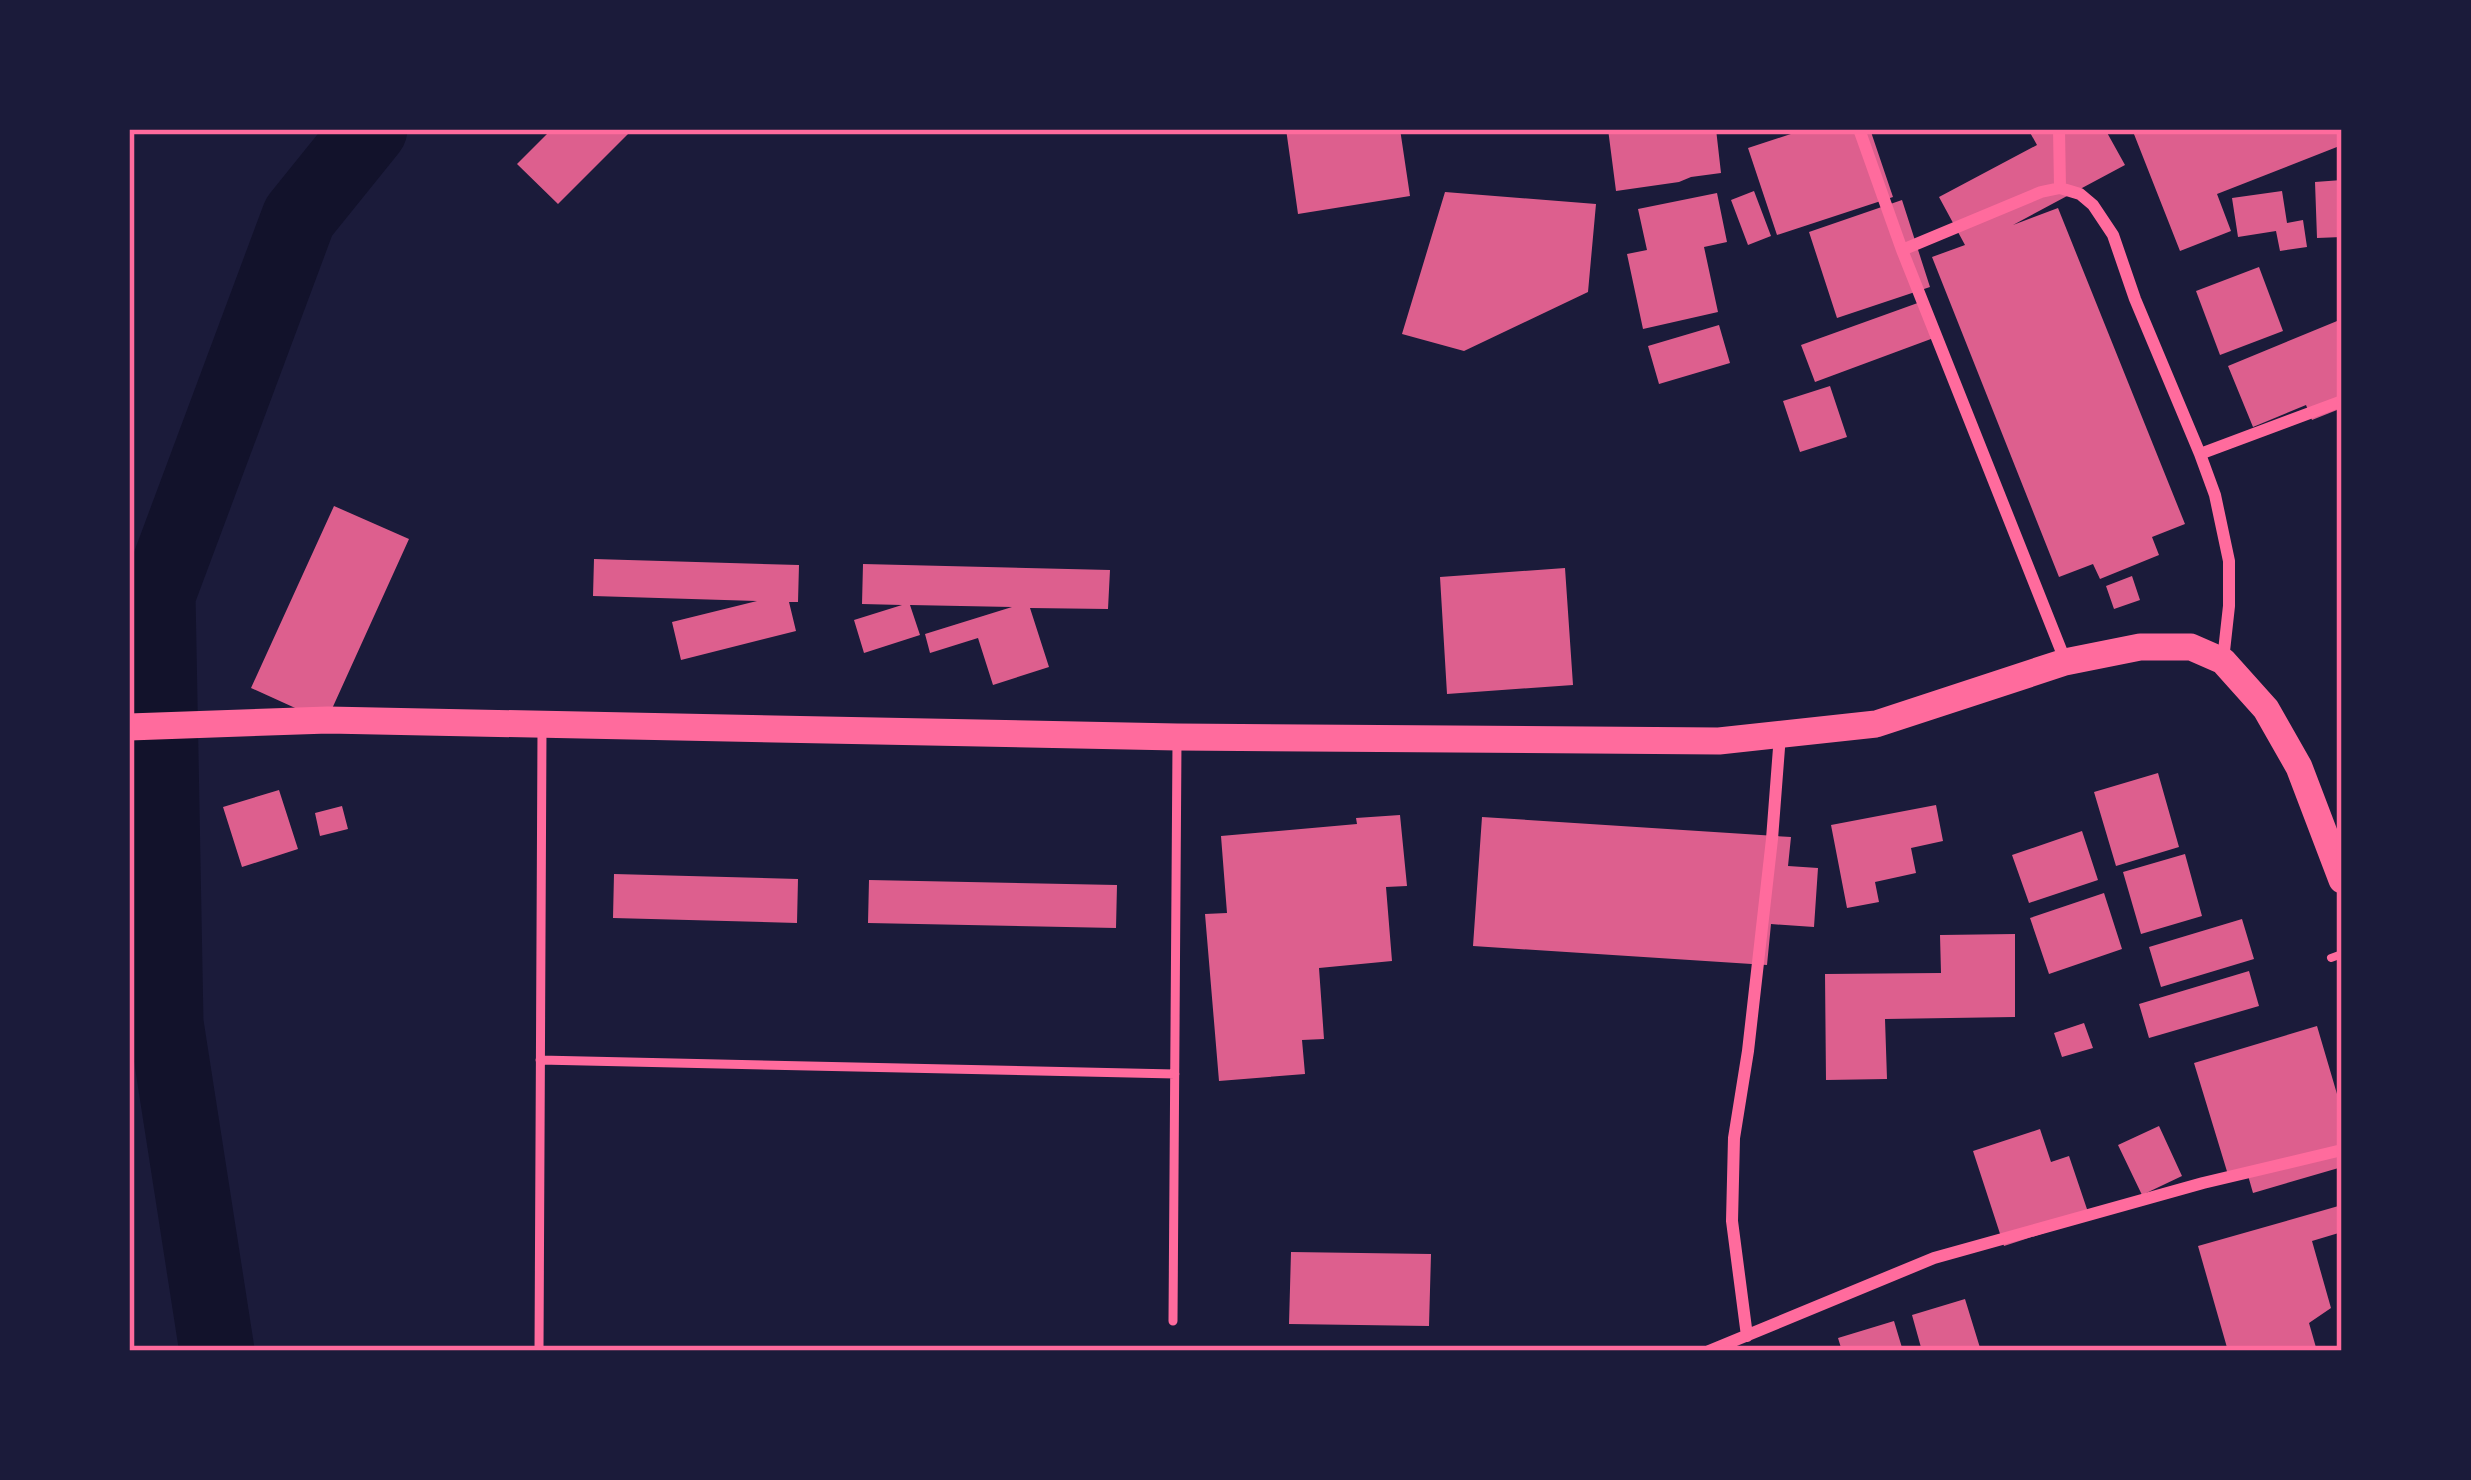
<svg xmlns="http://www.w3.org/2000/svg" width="2471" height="1480" font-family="'Archivo Narrow',sans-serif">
	<rect width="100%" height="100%" fill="#1b1b3a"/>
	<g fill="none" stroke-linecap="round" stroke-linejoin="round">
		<path stroke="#12122b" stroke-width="75" d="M217 1351 166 1023 158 595 299 217 370 129"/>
	</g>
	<path fill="#dd5f8e" d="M552 129H633L558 204 517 164Z
		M1286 129H1400L1410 196 1298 214Z
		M1608 129H1716L1721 173 1691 177 1679 182 1616 191Z
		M1806 129H1870L1893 197 1777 235 1748 148Z
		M2028 129H2105L2125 165 2013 225 2058 208 2185 524 2152 537 2159 555 2100 579 2093 564 2059 577 1932 257 1965 245 1939 197 2037 145Z
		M2132 129H2278L2280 133 2289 129H2342V145L2217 194 2231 231 2180 251Z
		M2342 180V237L2317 238 2315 182Z
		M1754 191 1771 236 1748 245 1731 200Z
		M2282 191 2287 223 2303 220 2307 247 2280 251 2276 231 2238 237 2232 198Z
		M1445 192 1596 204 1588 292 1464 351 1402 334Z
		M1717 193 1727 242 1704 247 1718 312 1643 329 1627 254 1647 250 1638 209Z
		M1902 200 1930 287 1837 318 1809 232Z
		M2259 267 2283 331 2220 355 2196 291Z
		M1926 300 1939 336 1815 382 1801 345Z
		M2342 319V408L2312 420 2306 405 2253 427 2228 366Z
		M1719 325 1730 363 1659 384 1648 346Z
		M1830 386 1847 437 1800 452 1783 401Z
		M334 506 409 539 326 722 251 688Z
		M594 559 799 565 798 602H789L796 631 681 660 672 622 757 601 593 596Z
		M863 564 1110 570 1108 609 1030 608 1049 667 993 685 978 638 930 653 925 634 1012 607 910 605 920 635 864 653 854 620 902 605 862 604Z
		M1565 568 1573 685 1447 694 1440 577Z
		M2132 576 2140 600 2114 609 2106 586Z
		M2158 773 2179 847 2116 866 2094 792Z
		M279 790 298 849 242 867 223 807Z
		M1936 805 1943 841 1911 848 1916 873 1875 882 1879 902 1847 908 1831 825Z
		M342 806 348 829 320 836 315 813Z
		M1400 815 1407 886 1386 887 1392 961 1319 968 1324 1039 1302 1040 1305 1074 1219 1081 1205 914 1227 913 1221 836 1357 824 1356 818Z
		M1482 817 1791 837 1788 866 1818 868 1814 927 1771 924 1767 965 1473 946Z
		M2082 831 2098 880 2029 903 2012 855Z
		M2185 854 2202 916 2141 934 2123 872Z
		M614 874 798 879 797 923 613 918Z
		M869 880 1117 885 1116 928 868 923Z
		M2104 893 2122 949 2049 974 2030 918Z
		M2242 919 2254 959 2161 987 2149 947Z
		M2015 934V1017L1885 1019 1887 1079 1826 1080 1825 974 1941 973 1940 935Z
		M2249 971 2259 1006 2149 1038 2139 1004Z
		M2084 1023 2093 1048 2062 1057 2054 1033Z
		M2317 1026 2342 1111V1167L2253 1193 2247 1172 2229 1178 2194 1063Z
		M2159 1126 2182 1176 2142 1195 2118 1145Z
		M2040 1129 2051 1162 2069 1156 2090 1218 2004 1246 1973 1151Z
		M2342 1205V1232L2312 1241 2331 1308 2309 1323 2317 1351H2228L2198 1246Z
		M1291 1252 1431 1254 1429 1326 1289 1324Z
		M1965 1299 1981 1351H1922L1912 1315Z
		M1894 1321 1903 1351H1842L1838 1338Z"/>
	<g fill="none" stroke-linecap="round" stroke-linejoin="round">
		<path stroke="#ff6b9d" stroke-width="8" d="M2331 958 2342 954"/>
		<path stroke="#ff6b9d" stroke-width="9" d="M540 1060 1175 1074
			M1173 1321 1177 742
			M539 1351 542 730"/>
		<path stroke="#ff6b9d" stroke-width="12" d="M1859 129 1902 250
			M2059 129 2060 188
			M2200 454 2342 401
			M2065 660 1902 250 2041 192 2060 188 2080 194 2093 205 2113 235 2135 299 2200 454 2215 495 2229 561V606L2223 660
			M1747 1336 1732 1221 1734 1138 1748 1051 1772 839 1780 735
			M1709 1351 1934 1258 2203 1183 2342 1150"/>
		<path stroke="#ff6b9d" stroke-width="27" d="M129 727 328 720 1177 737 1719 741 1876 724 2065 662 2140 647H2191L2223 661 2266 709 2299 767 2342 880"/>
	</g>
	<rect width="2471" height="1480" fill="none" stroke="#1b1b3a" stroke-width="264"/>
	<rect x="132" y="132" width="2207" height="1216" fill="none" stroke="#ff6b9d" stroke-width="4.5"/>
</svg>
